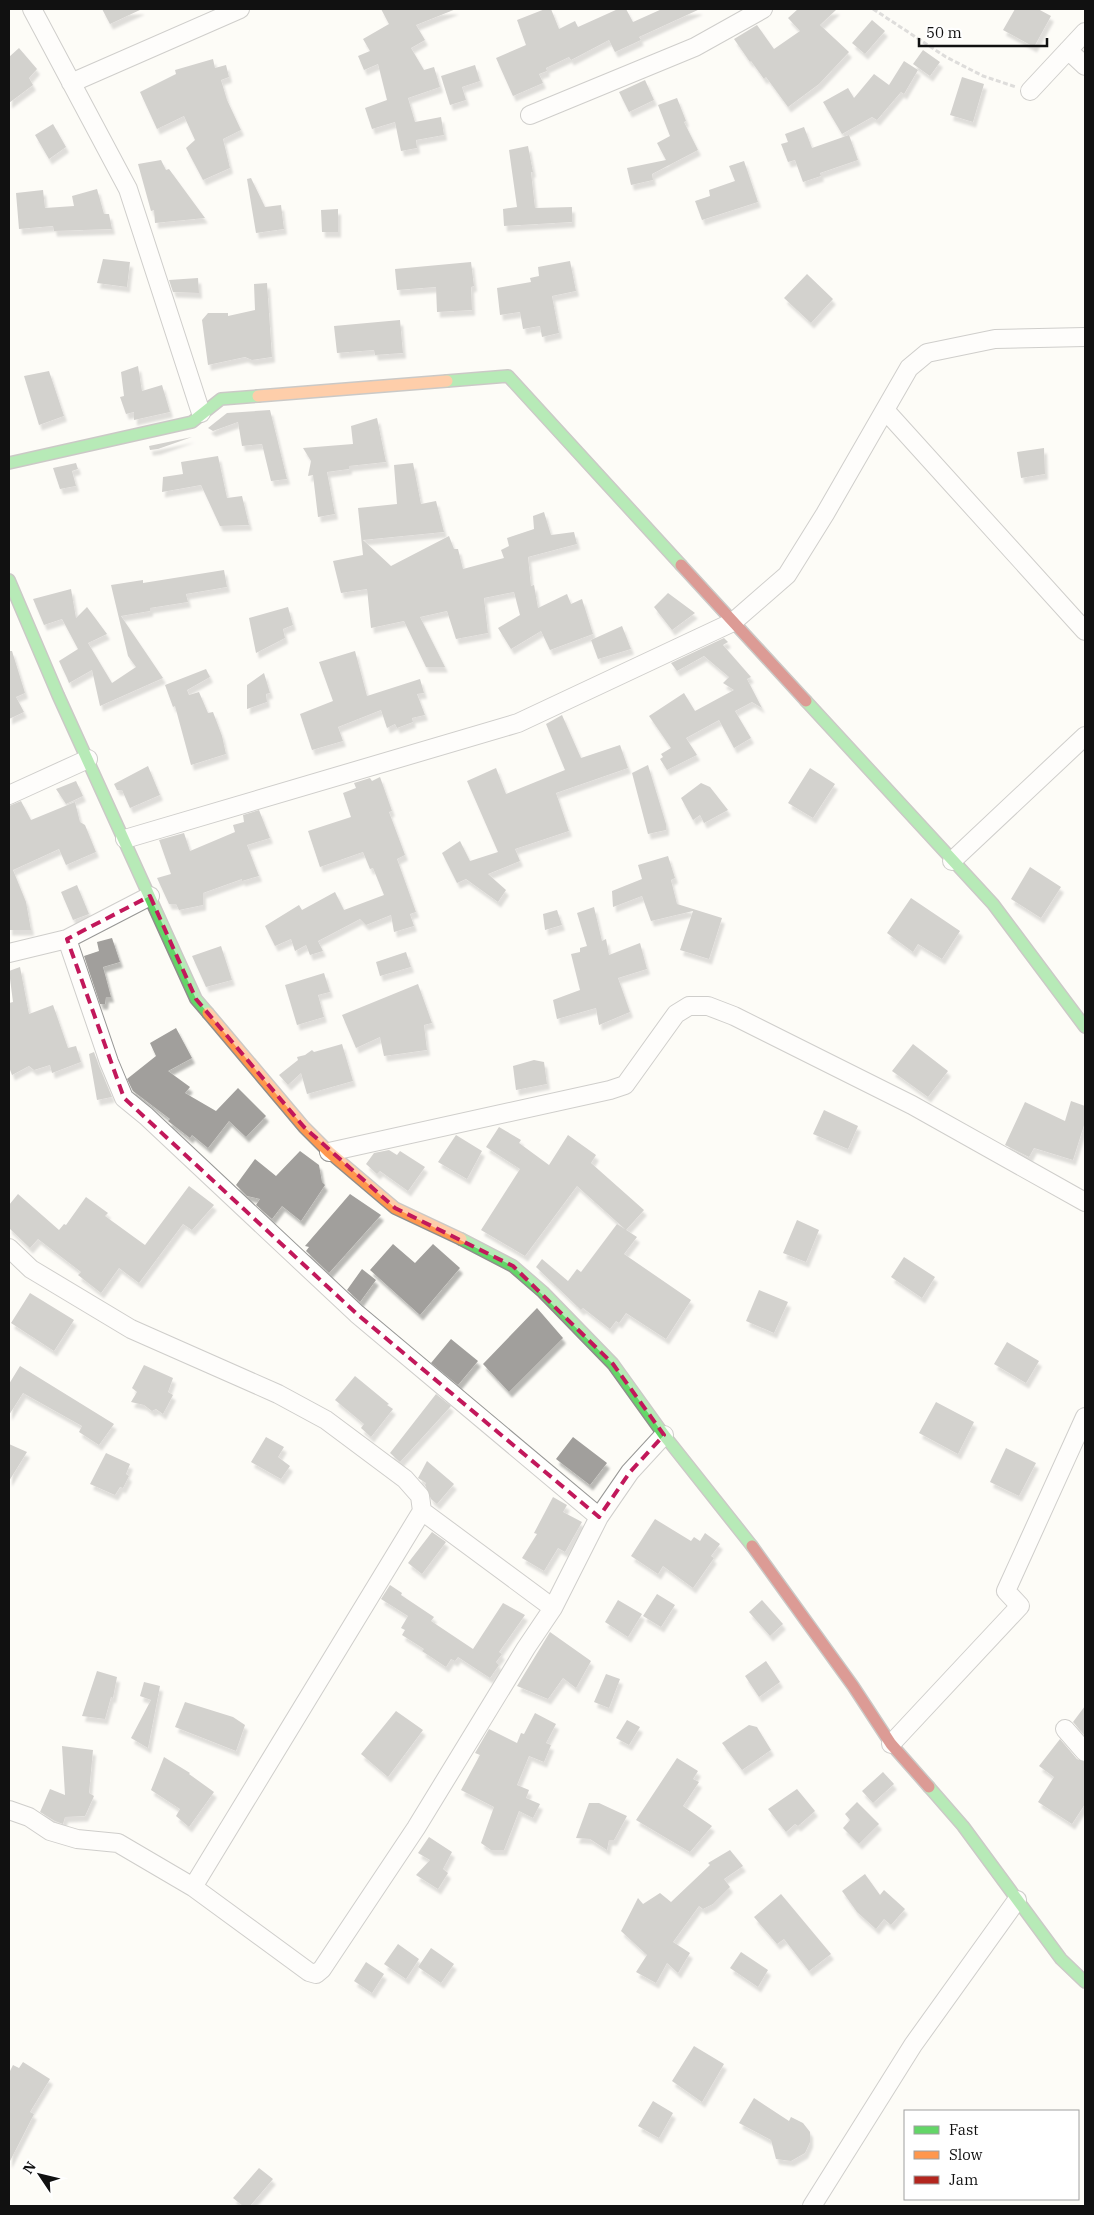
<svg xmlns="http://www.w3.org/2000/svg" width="1094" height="2215" font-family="'IBM Plex Serif',serif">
	<defs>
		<filter id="shadow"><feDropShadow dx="3" dy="5.5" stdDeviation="1" flood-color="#0004"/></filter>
	</defs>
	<rect width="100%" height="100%" fill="#fdfcf7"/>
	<path fill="#a19f9c" filter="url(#shadow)" d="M102 9H142L110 24Z
		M381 9H456L416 25 425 40 411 48 424 70 434 67 440 87 408 98 415 122 441 117 444 135 416 140 417 148 401 151 395 122 372 129 365 108 387 100 378 64 364 70 358 56 370 51 363 39 389 24Z
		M545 9H551L559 29 575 21 578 27 618 9H626L633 22 662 9H700L639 37 641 40 615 52 609 40 571 60 569 57 546 68 547 71 539 74 543 83 513 96 496 58 526 45 517 20Z
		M798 9H837L820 25 849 52 819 84 788 107 766 77 764 79 751 61 750 62 734 39 757 25 774 49 800 31 788 18Z
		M1015 9H1038L1051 16 1034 47 1003 30Z
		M872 20 885 31 865 54 852 43Z
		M19 48 37 69 29 78 33 85 9 103V57Z
		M923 50 940 62 930 76 913 64Z
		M213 59 215 68 226 65 229 77 221 80 227 100 241 130 223 139 230 168 203 180 186 148 195 140 184 116 157 129 140 92 176 74 175 70Z
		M904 61 918 70 904 94 901 92 877 120 872 117 842 134 823 102 848 88 854 98 874 74 889 85Z
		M475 65 480 81 462 87 466 100 450 105 441 76Z
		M962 77 984 84 973 122 950 115Z
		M645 80 654 100 629 112 619 92Z
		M677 98 686 121 684 122 698 150 652 174 653 180 631 185 627 168 666 160 657 143 670 136 658 105Z
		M53 124 66 147 49 159 35 135Z
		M804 127 812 148 849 135 858 160 820 173 821 176 803 182 795 160 788 162 781 144 788 142 785 134Z
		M528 146 533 172H531L535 208 572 207V222L504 226 503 209 517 207 509 150Z
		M161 160 166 170 169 169 205 218 155 223 154 210 151 211 138 164Z
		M744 161 758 202 702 220 695 201 710 196 709 190 735 181 729 166Z
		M251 178 265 207 281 205 284 229 256 233 247 179Z
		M97 189 104 214H109L112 229 54 231 53 226 19 229 16 193 43 190 45 208 74 206 72 196Z
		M338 209V232H322L321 210Z
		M103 259 130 262 127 287 97 283Z
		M570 261 576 291 552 296 559 333 542 337 540 326 523 329 520 312 500 315 497 288 531 282 530 278 539 276 538 267Z
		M471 262 474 286 471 287 472 310 437 312 436 287 397 290 395 269Z
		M807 274 833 299 811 323 784 298Z
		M198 278 199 293 173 292 169 280Z
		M267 283 272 357 252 360 245 357 208 365 202 320 208 313H228V316L255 310 254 284Z
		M400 320 403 353 375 355 374 350 337 353 334 326Z
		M138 366 142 391 162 385 170 412 134 420V412L126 414 120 397 124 396 121 372Z
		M49 371 64 416 39 425 24 376Z
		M270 410 287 479 271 481 262 444 242 446 238 422 213 431 208 428 227 413Z
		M377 418 386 462 349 466V469L327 472 335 514 318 517 313 475 308 476 311 461 303 448 353 444 351 426Z
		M192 437 158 449 150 450 149 446Z
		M1044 448 1045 474 1021 478 1017 452Z
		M218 456 227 498 242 496 249 525 220 526 201 485 162 492 163 477 183 474 181 462Z
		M76 463 78 469 72 471 76 486 60 489 53 468Z
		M413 463 421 504 436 501 444 532 363 540 391 566 449 536 454 549H458L463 569 504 558 501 550 509 546 507 538 534 529 533 516 544 512 551 535 574 532 577 544 528 557 531 586 534 585 538 608 567 594 571 604 582 599 593 634 550 650 541 631 511 649 498 628 520 615 514 592 484 598 488 633 456 639 447 611 420 617 445 667H426L404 621 371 628 367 589 341 593 333 561 363 555 358 508 397 504 394 465Z
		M224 570 227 587 186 594 188 602 150 608V611L121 616 163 678 100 706 92 670 69 683 67 678 59 661 78 649 62 619 44 625 33 599 71 589 76 618 87 607 107 634 88 643 112 683 136 667 128 656 111 585 143 580V583Z
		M668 593 695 613 672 630 654 607Z
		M288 607 293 625 283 629 285 638 256 653 249 618Z
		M622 626 631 649 598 659 591 640Z
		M724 638 728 642 723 645 751 677 747 679 762 708 752 702 735 711 751 738 734 748 719 720 686 738 697 755 667 770 660 759 663 757 661 754 671 748 649 716 684 693 695 711 734 690 723 683 729 677 704 656 677 671 671 663Z
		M9 651H12L25 693 16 697 24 712 9 719Z
		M355 651 367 696 420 679 424 693 417 694 425 715 412 718 413 722 397 728 395 724 387 728 381 710 338 727 343 741 312 750 300 714 333 701 319 662Z
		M206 669 210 677 187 690 189 695 199 692 208 713 213 712 222 736 226 754 191 765 175 706 173 707 165 685Z
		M264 673 270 693 266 694 267 702 247 709V685Z
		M562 715 581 758 620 745 628 768 556 793 569 831 515 849 520 861 488 874 506 890 498 902 466 879 457 883 442 853 460 841 470 861 498 852 467 781 496 768 506 794 565 770 546 724Z
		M648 765 666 824V830L648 834 632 773Z
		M148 766 160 795 130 808 122 790H117L114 784Z
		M810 768 835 784 813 818 788 803Z
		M380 777 392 811 389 812 405 855 397 859 416 912 410 914 414 926 394 932 391 915 366 925 360 919 318 941 323 951 310 955 306 945 295 951 291 939 275 946 265 926 299 905 302 910 335 892 344 910 384 895 373 868 370 869 363 852 320 867 308 831 351 817 343 793 356 788 354 783 370 778 372 781Z
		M76 781 83 796 66 804 56 789Z
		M701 783 710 787 728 810 704 823 700 815 693 820 681 798Z
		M21 801 31 820 75 802 80 822 85 825 96 852 66 865 59 849 13 870 26 902 31 930H9V806Z
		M259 810 270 838 247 845 259 876 242 881V879L203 893V905L179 910 176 904H169L157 878 171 874 159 840 184 833 190 851 235 832 233 825 244 822 243 815Z
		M668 856 675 878 671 880 677 904 722 918 709 959 680 950 693 911 651 921 642 896 613 907 612 891 642 879 638 865Z
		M1030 867 1061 887 1041 918 1011 899Z
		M77 885 89 914 73 920 61 892Z
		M911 898 960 931 942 959 918 944 913 952 887 933Z
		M594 907 602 941 606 939 609 955 640 943 647 969 618 978 630 1012 599 1025 596 1008 557 1019 553 1000 580 990 571 954 580 952V948L587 946 577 913Z
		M557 910 562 925 545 930 543 914Z
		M112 938 120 962 103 967 111 997H106L105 1004H100L84 956 99 951 97 942Z
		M221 946 232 980 206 987 192 956Z
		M406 952 411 967 380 976 376 962Z
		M20 967 29 1014 53 1005 68 1048 76 1046 81 1062 52 1073 50 1065 34 1070 29 1066 12 1075 9 1067V1003L13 1002 9 971Z
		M324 973 330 992 318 995 324 1017 297 1025 285 985Z
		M418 984 432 1023 424 1025 427 1050 384 1056 380 1037 356 1048 342 1015Z
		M176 1028 192 1058 168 1071 190 1087 185 1093 216 1111 238 1088 266 1116 246 1137 229 1121 208 1148 192 1135 190 1138 168 1121 170 1119 133 1091 127 1079 156 1056 150 1043Z
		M342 1044 353 1081 307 1094 301 1073 288 1085 279 1075 298 1060 297 1057 305 1055 312 1050 314 1052Z
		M913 1044 948 1071 928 1097 892 1071Z
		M94 1052 99 1066 112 1097 97 1100 89 1054Z
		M534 1060 544 1062 547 1084 516 1090 513 1066Z
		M1071 1101 1085 1106V1122L1073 1160 1034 1148 1029 1157 1005 1145 1025 1102 1065 1121Z
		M824 1110 858 1126 848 1149 813 1134Z
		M499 1127 521 1140 519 1143 549 1165 568 1135 596 1155 591 1163 644 1210 626 1230 577 1186 525 1256 481 1230 520 1169 486 1147Z
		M456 1135 482 1151 467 1179 438 1162Z
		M389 1150 397 1155 400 1151 425 1167 408 1191 380 1171 377 1174 366 1164 374 1153Z
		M300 1151 319 1165 322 1182 325 1185 301 1221 282 1206 272 1219 256 1205 260 1199 247 1196 236 1185 255 1159 276 1176Z
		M189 1186 214 1205 192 1230 183 1224 139 1283 119 1268 101 1293 78 1275 81 1272 38 1239 30 1248 9 1228V1205L18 1194 59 1230 64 1224 66 1225 86 1197 108 1213 105 1216 145 1245Z
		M350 1194 381 1215 329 1273 306 1251 309 1247 305 1246Z
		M797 1220 819 1230 806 1262 783 1253Z
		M617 1224 637 1237 624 1254 691 1300 666 1339 626 1313 619 1323 616 1321 610 1329 583 1308 581 1310 536 1267 542 1259 568 1281 577 1269 581 1272Z
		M393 1244 415 1263 433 1244 460 1268 420 1315 370 1270Z
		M904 1257 935 1277 922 1298 891 1277Z
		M362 1269 376 1280 360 1302 347 1290Z
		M759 1290 788 1302 774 1333 746 1321Z
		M30 1293 74 1320 54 1351 11 1323Z
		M537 1308 563 1338 509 1392 483 1364Z
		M451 1339 478 1361 458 1385 431 1363Z
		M1007 1342 1039 1361 1026 1383 994 1364Z
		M144 1365 173 1378 168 1392 173 1395 163 1414 156 1409 152 1411 144 1405 131 1402 137 1392 132 1388Z
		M20 1366 114 1424 99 1445 79 1432 82 1426 23 1393 9 1415V1384Z
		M355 1376 389 1404 387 1405 393 1409 371 1437 361 1428 364 1424 335 1400Z
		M436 1394 451 1406 400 1462 390 1453Z
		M936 1402 974 1422 958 1454 919 1433Z
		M266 1437 284 1447 278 1457 290 1466 281 1479 251 1462Z
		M573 1437 607 1463 590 1485 556 1459Z
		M9 1444 27 1452 9 1481Z
		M1006 1448 1036 1463 1019 1496 990 1482Z
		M106 1453 130 1464 126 1474 129 1476 123 1488 120 1487 115 1495 90 1484Z
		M427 1461 454 1484 437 1504 431 1499 425 1485 426 1483 418 1478Z
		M553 1497 567 1505 563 1512 582 1522 565 1552 558 1548 544 1571 522 1558 537 1534 534 1533Z
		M655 1519 691 1541 694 1537 700 1541 705 1533 720 1544 711 1556 714 1558 693 1588 663 1566 658 1574 631 1556Z
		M432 1532 446 1542 422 1574 408 1563Z
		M390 1585 402 1593 401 1595 434 1617 431 1621 473 1649 503 1603 525 1615 499 1652 502 1654 496 1662 499 1665 490 1678 458 1657 455 1661 451 1659 446 1667 422 1651 424 1649 402 1635 405 1630 401 1628 408 1616 381 1599Z
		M657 1594 675 1605 661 1627 643 1616Z
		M618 1600 642 1614 628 1637 605 1622Z
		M762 1600 783 1624 770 1636 749 1612Z
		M550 1632 591 1661 576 1688 563 1678 548 1699 517 1686Z
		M766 1661 780 1682 759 1697 745 1676Z
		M97 1671 117 1677 113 1698 111 1697 105 1719 82 1716Z
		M606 1674 620 1679 609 1708 594 1702Z
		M144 1682 160 1686 148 1748 131 1738 151 1700 140 1696Z
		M185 1702 233 1717 245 1725 236 1751 175 1727Z
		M1085 1706V1736L1073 1722Z
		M396 1711 423 1730 388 1777 361 1754Z
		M535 1713 556 1724 546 1743 551 1745 544 1762 529 1756 517 1785 529 1790 526 1798 540 1804 533 1818 519 1811 504 1850H491L481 1843 494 1807 461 1790 480 1755 475 1753 489 1729 517 1743 521 1733 524 1734Z
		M627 1720 640 1727 629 1745 616 1738Z
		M749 1725 757 1727 771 1750 742 1770 722 1743Z
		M1060 1739 1077 1759 1085 1762V1804L1072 1824 1038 1802 1054 1777 1039 1766Z
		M62 1746 93 1750 89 1793 94 1796 85 1816 65 1817 63 1824 55 1821 40 1812 50 1789 65 1795Z
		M164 1757 190 1773 189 1774 214 1792 189 1827 176 1816 180 1809 151 1790Z
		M677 1758 698 1771 693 1779 699 1782 683 1806 712 1826 690 1852 636 1820Z
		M883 1772 894 1784 873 1803 862 1791Z
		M797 1789 815 1811 798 1826 795 1824 786 1832 768 1809Z
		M857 1802 879 1824 859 1844 843 1828 850 1820 845 1814Z
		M589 1803H599L627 1816 614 1840H609L607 1850 590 1839 576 1838Z
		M429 1837 452 1852 443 1869 448 1873 438 1889 416 1875 430 1860 418 1853Z
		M730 1850 743 1866 724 1879 730 1887 713 1904 703 1909 699 1906 673 1942 690 1953 678 1973 667 1963 656 1983 636 1972 647 1955 621 1931 638 1898 643 1904 660 1893 671 1902 710 1865 708 1863Z
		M865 1874 880 1895 884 1890 905 1909 891 1925 884 1919 876 1929 857 1912 842 1891Z
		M781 1894 831 1954 809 1971 784 1939 777 1944 754 1917Z
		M398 1944 419 1959 406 1979 384 1964Z
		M431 1948 454 1964 441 1983 418 1967Z
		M741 1952 768 1970 758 1987 730 1968Z
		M366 1962 384 1974 372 1993 354 1981Z
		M694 2046 724 2064 702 2102 672 2081Z
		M23 2062 50 2079 30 2112 34 2114 9 2163V2073L13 2065 19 2068Z
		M754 2098 789 2121 791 2117 803 2123 810 2132V2142L805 2153 791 2161 776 2159 771 2140 739 2123Z
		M653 2101 673 2113 659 2138 638 2126Z
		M259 2168 273 2179 250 2206H243L233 2198Z"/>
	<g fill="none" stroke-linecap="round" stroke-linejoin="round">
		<g stroke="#979795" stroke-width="20">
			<path id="street" d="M32 9 128 189 201 413
				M1068 50 1085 66
				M71 83 240 9
				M1030 91 1085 32
				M530 115 695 47 763 9
				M885 410 1085 631
				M9 795 88 759
				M125 839 518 723 733 622 787 575 825 514 909 368 927 353 995 339 1085 337
				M952 861 1085 736
				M67 939 109 1062 124 1098 146 1116 357 1314 599 1517
				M9 953 67 939 150 896
				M329 1152 610 1090 625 1085 676 1014 689 1006H708L734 1016 912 1105 1085 1202
				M9 1248 31 1269 131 1329 278 1394 326 1420 405 1479 420 1496 422 1511 193 1887
				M422 1511 553 1608
				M1065 1729 1085 1752
				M891 1744 1020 1606 1006 1591 1085 1417
				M9 1810 29 1817 50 1831 77 1839 118 1843 193 1887 309 1972 316 1974 322 1969 416 1828 526 1648 553 1608 599 1517 630 1472 664 1435
				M812 2206 913 2045 1017 1900"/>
		</g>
		<g stroke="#8e8d8b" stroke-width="14">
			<path id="fast" d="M447 381 508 376 681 565
				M9 463 192 422 221 399 258 396
				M9 580 58 695 196 999 208 1013
				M806 701 993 904 1085 1027
				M461 1239 513 1266 543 1292 613 1364 664 1435 752 1546
				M929 1787 963 1826 1061 1959 1085 1982"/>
		</g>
		<g stroke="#8e8d8b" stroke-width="14">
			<path id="slow" d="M258 396 447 381
				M208 1013 304 1127 329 1152 395 1208 461 1239"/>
		</g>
		<g stroke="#8e8d8b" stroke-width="14">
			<path id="jam" d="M681 565 806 701
				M752 1546 853 1686 891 1744 929 1787"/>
		</g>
		<path stroke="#b9b9b8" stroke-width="3" stroke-dasharray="5 2.5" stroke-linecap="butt" d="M873 9 946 57 983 76 1016 87"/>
		<use href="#street" stroke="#fffffe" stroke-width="18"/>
		<use href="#fast" stroke="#63d668" stroke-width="11"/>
		<use href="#slow" stroke="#ff974d" stroke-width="11"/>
		<use href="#jam" stroke="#b3261e" stroke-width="11"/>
	</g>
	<path d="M0 0H1094V2215H0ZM150 896 196 999 304 1127 395 1208 513 1266 613 1364 664 1435 630 1472 599 1517 357 1314 124 1098 67 939Z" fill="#fdfcf7" fill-opacity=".55" fill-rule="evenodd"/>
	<path fill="none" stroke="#c2185b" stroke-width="4" stroke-dasharray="10 6" stroke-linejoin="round" d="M150 896 196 999 304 1127 395 1208 513 1266 613 1364 664 1435 630 1472 599 1517 357 1314 124 1098 67 939Z"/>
	<rect width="1094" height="2215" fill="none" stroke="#111111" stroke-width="20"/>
	<rect x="904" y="2110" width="175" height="90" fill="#ffffff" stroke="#a0a0a0"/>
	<rect x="914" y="2126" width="25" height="8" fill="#63d668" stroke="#a0a0a0"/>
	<text x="949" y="2135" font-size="15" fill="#111111">Fast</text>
	<rect x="914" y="2151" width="25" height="8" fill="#ff974d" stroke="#a0a0a0"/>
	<text x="949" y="2160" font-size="15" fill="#111111">Slow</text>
	<rect x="914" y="2176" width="25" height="8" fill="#b3261e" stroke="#a0a0a0"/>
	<text x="949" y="2185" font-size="15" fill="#111111">Jam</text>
	<g transform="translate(40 2175) rotate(305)" stroke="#ffffff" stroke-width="4" paint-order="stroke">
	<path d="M0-4L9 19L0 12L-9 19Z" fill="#111111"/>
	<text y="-8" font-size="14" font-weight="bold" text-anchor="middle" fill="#111111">N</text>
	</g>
	<path d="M919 38v8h128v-8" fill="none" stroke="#111111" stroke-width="2.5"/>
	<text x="926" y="38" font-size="15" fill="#111111" stroke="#ffffff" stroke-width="4" paint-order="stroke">50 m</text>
</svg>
